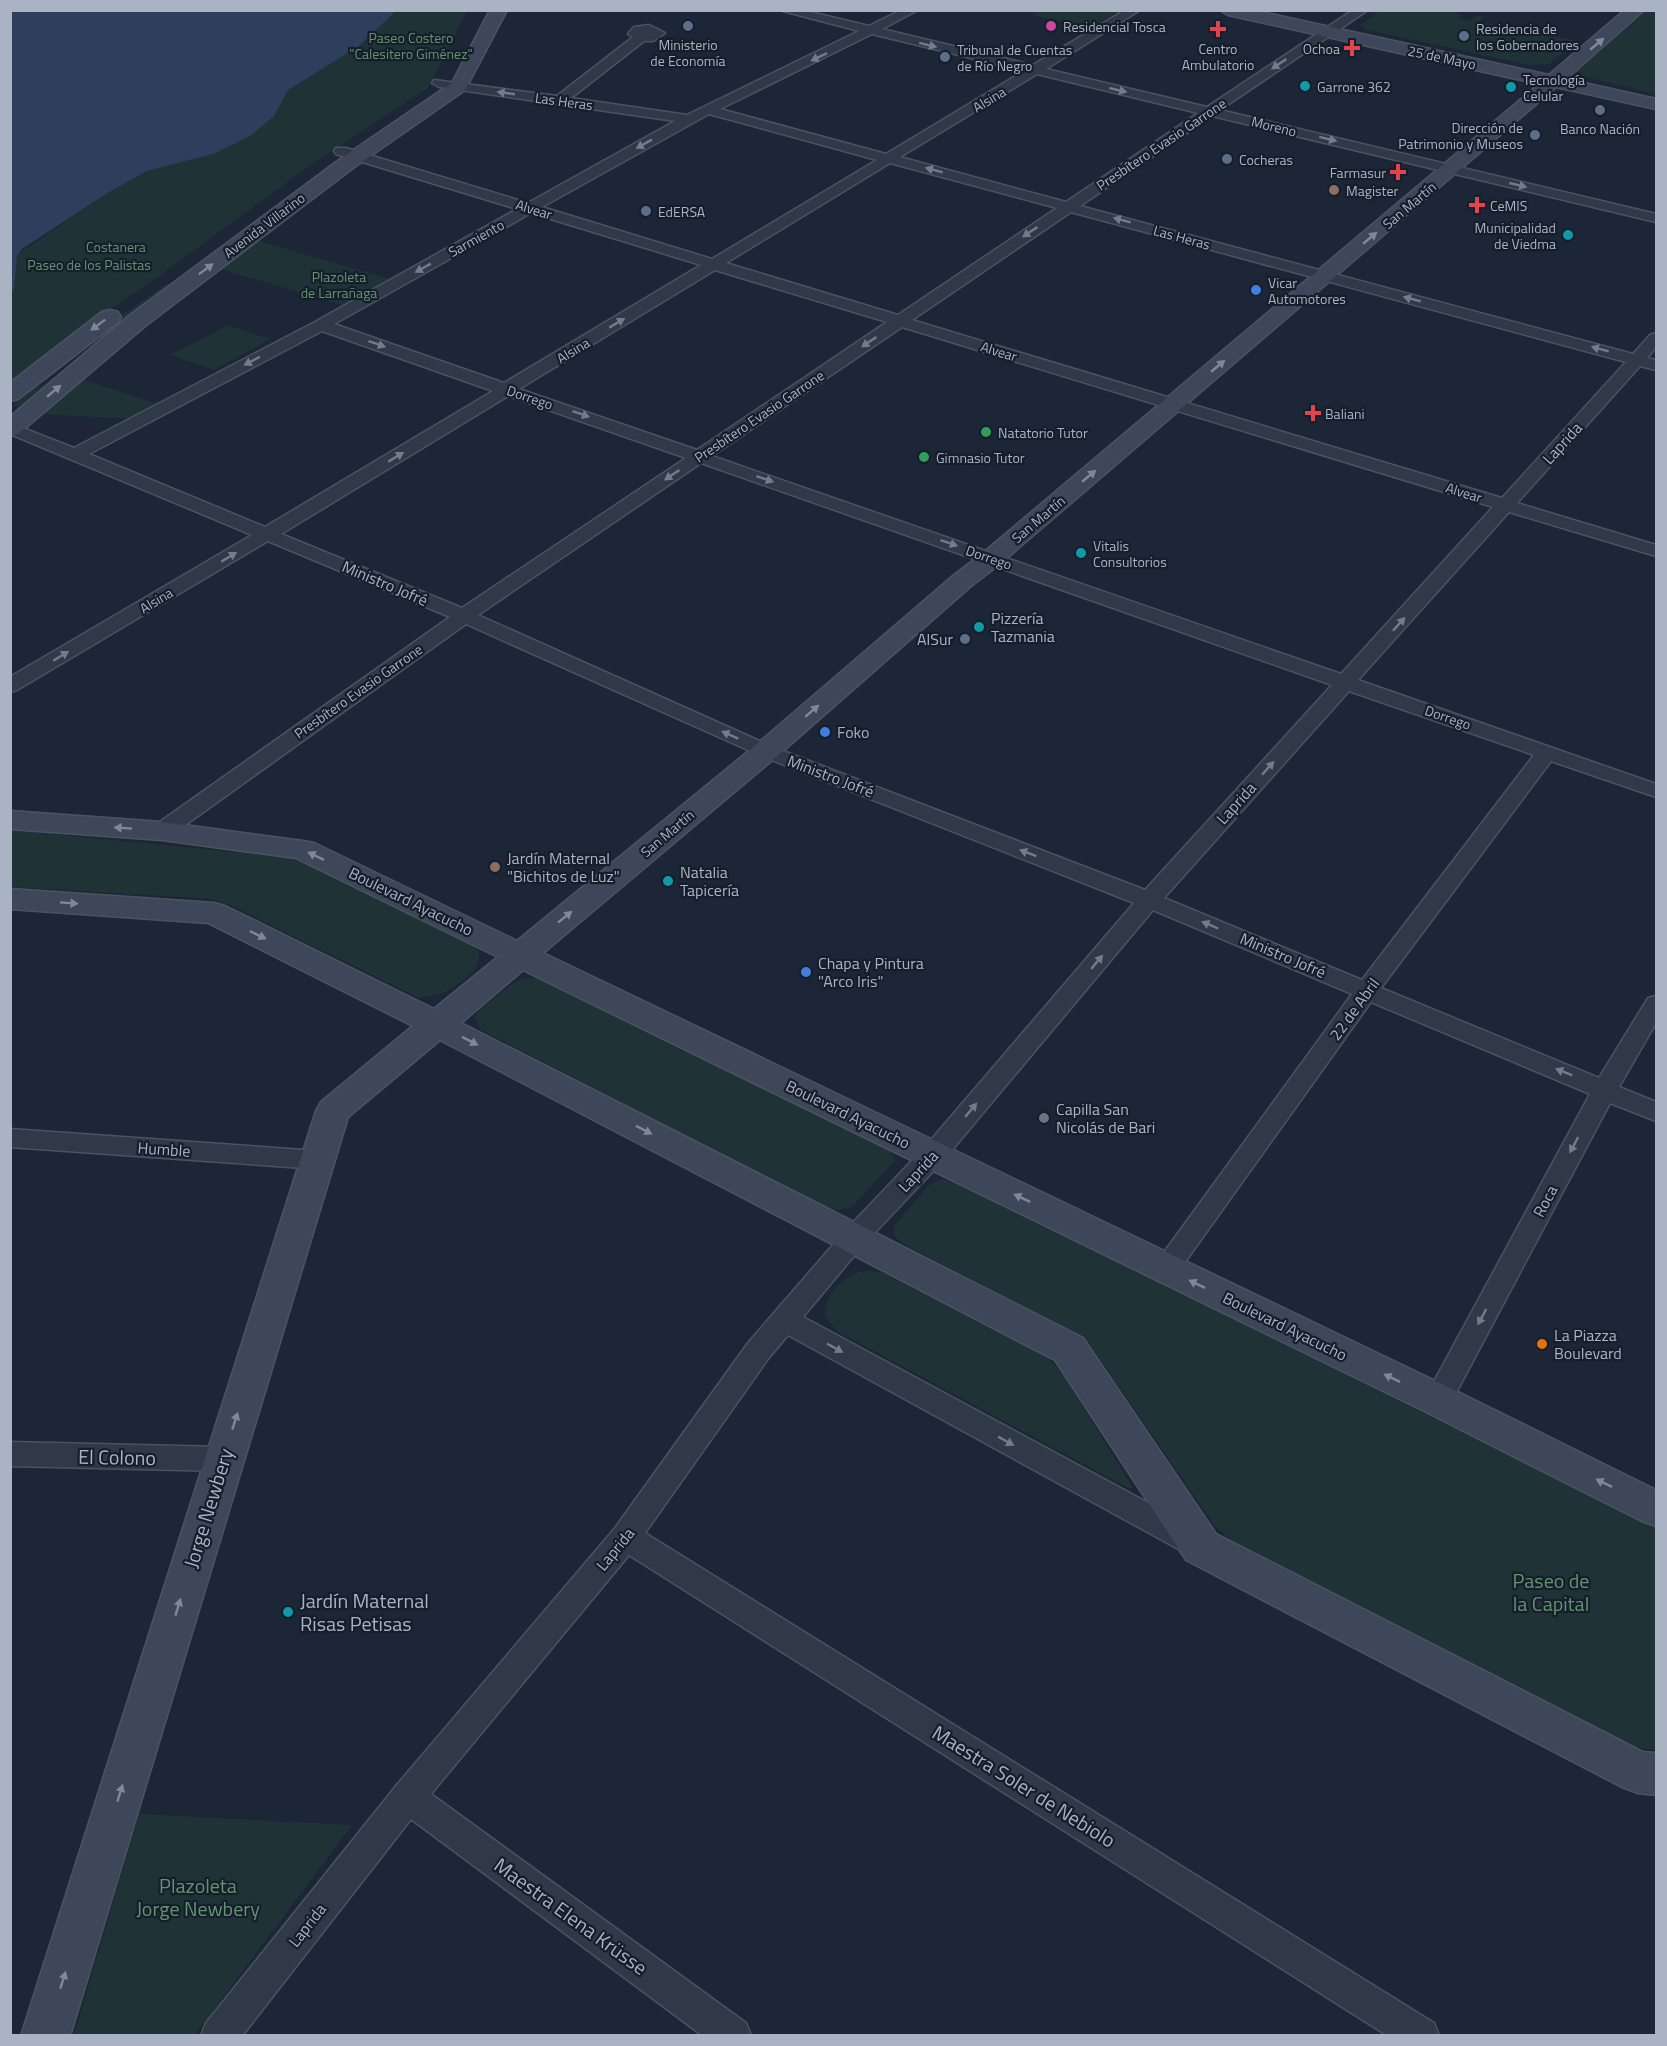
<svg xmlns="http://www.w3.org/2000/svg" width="1667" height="2046" font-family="'Titillium Web',sans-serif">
	<rect width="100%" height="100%" fill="#1d2636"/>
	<path fill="#1f3337" d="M1041 10H1119V11L1088 28 1033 15Z
		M396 11H467L428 88 312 164 152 281 88 324 11 386V259L106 194 147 171 213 154 273 116 288 90 359 46Z
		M1379 11 1442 10 1462 15 1458 18 1470 21 1477 16 1484 17 1478 22 1577 41 1549 64 1529 65 1367 30 1360 26Z
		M1645 11H1656V94L1573 74Z
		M332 166 27 405 12 407 24 389 44 385 112 332 107 325 167 284 176 283 328 169 324 168Z
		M255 240 390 279 343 305 217 268Z
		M228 325 270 339 214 370 171 355Z
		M78 378 158 404 134 419 39 414Z
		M10 830 285 857 302 862 473 944C492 963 462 983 445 992 437 996 426 997 417 997L232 906 213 899 11 887Z
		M524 978H543L552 982 890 1150 895 1160 852 1207 837 1210 825 1208 480 1029 475 1017 478 1011 514 983Z
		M942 1179 953 1182 1656 1527V1750L1625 1747 1234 1542 1215 1526 1091 1346 1079 1336 902 1243 894 1235V1226L928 1186Z
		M862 1271 881 1272 1045 1355 1062 1373 1133 1488H1128L837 1331 825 1316C827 1291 839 1280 862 1271Z
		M139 1814 352 1825 195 2035H74Z"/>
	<path fill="#2d3f5d" d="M11 10H396V11L359 46 288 90 274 116 250 136 213 154 147 171 106 194 22 249 17 256 14 289 11 292Z"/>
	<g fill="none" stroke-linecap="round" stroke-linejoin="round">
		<g stroke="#4b5362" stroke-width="3">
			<path id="minor" d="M779 10H802L869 26 901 10H918L882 29 1033 65 1125 10H1140L1046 69 1207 107 1353 10H1368L1220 110 1656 214V222L1212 116 1080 206 1633 354 1650 335 1656 333V347L1647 358 1656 360V370L1640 366 1517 503 1656 545V556L1509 512 1358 680 1656 784V797L1551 761 1381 988 1599 1078 1648 998 1656 996V1023L1619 1087 1656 1102V1121L1610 1103 1448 1408 1438 1411 1428 1408 1424 1400 1590 1094 1371 1002 1175 1276 1166 1279 1157 1276 1153 1269 1157 1262 1352 994 1153 910 942 1162 863 1245 803 1317 1204 1533 1208 1542 1204 1551 1193 1555 1182 1551 788 1335 768 1359 645 1533 1434 2023 1439 2036H1388L629 1555 431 1794 746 2023 751 2036H703L411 1819 242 2036H201L206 2023 396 1786 615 1528 748 1343 845 1231 924 1148 1134 903 759 755 466 624 170 836 162 838 154 836 151 831 154 826 450 617 268 541 17 690 10 692V677L252 535 10 434V423L74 448 315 322 517 209 336 154 334 151 336 148H346L528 203 675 121 439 87 432 83 434 80 557 96 633 37 628 34 634 27 649 25 665 33 653 41H644L571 98 687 115 859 31ZM872 34 1024 71 886 154 720 109ZM1037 74 1198 113 1066 202 900 157ZM709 114 877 160 712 259 542 207ZM890 163 1057 208 898 315 726 263ZM1071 212 1626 362 1502 498 912 320ZM531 213 701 265 504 383 334 324ZM715 270 887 322 697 450 519 389ZM902 327 1493 507 1341 674 712 456ZM322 331 493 391 265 527 89 454ZM508 396 686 458 462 608 281 534ZM701 463 1332 685 1145 890 773 747 478 615ZM1349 691 1534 755 1362 980 1164 898Z
				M10 1129 318 1151 327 1153 331 1160 327 1167 318 1169 10 1147Z
				M10 1442 223 1447 233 1451 238 1459 233 1467 223 1471 10 1466Z"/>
		</g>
		<g stroke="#4b5362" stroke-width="3">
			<path id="secondary" d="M490 10H507L465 90 353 168 145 326 18 434 10 436V417L129 316 339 160 452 83Z
				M1220 10H1253L1549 75 1625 10H1644L1566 79 1656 99V109L1556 87 1001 563 971 586 776 757 543 953 1452 1389 1656 1490V1526L1642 1521 1424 1411 523 970 461 1023 1083 1338 1216 1534 1643 1752 1656 1753V1795L1638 1793 1622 1787 1186 1560 1055 1360 440 1040 348 1117 70 2036H21L316 1111 321 1102 413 1026 208 923 10 909V889L214 903 225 906 434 1009 498 957 296 858 162 840 10 829V811L162 822 303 841 314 843 517 941 756 745 953 576 983 553 1539 84 1228 15Z
				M110 310 118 312 121 317 118 322 18 399 10 401V383L102 312Z"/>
		</g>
		<use href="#minor" fill="#303947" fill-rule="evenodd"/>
		<use href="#secondary" fill="#3e475a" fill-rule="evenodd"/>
	</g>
	<defs><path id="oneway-solid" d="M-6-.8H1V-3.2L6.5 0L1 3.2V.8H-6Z" transform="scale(1.5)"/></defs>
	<g fill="#7f889a">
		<use href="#oneway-solid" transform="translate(1597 44) rotate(-40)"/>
		<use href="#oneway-solid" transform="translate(1370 238) rotate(-40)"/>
		<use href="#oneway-solid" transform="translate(206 269) rotate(-37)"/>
		<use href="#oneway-solid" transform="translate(98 325) rotate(143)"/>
		<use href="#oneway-solid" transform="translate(1218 366) rotate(-40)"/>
		<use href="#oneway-solid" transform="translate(54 391) rotate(-40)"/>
		<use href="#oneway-solid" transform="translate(1089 476) rotate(-40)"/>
		<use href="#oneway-solid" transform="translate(812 711) rotate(-41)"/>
		<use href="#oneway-solid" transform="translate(123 828) rotate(-176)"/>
		<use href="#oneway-solid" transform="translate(316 856) rotate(-154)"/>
		<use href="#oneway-solid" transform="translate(69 903) rotate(4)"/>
		<use href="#oneway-solid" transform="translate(565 917) rotate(-39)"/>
		<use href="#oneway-solid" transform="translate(258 935) rotate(26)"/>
		<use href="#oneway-solid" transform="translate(470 1041) rotate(27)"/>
		<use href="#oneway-solid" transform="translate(644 1130) rotate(27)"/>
		<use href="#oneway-solid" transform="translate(1022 1198) rotate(-154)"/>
		<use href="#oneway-solid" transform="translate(1197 1284) rotate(-154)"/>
		<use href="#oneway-solid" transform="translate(1392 1378) rotate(-154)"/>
		<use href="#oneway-solid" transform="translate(235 1421) rotate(-72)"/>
		<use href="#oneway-solid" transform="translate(1604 1483) rotate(-154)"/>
		<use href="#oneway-solid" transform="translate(178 1607) rotate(-73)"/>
		<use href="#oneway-solid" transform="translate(120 1793) rotate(-73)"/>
		<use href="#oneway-solid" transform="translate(63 1980) rotate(-73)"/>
	</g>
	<g fill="#737c8c">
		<use href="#oneway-solid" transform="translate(928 45) rotate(14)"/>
		<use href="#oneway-solid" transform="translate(819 57) rotate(154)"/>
		<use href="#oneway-solid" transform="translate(1279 64) rotate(146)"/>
		<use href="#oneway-solid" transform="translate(1118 90) rotate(13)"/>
		<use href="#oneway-solid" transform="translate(506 93) rotate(-172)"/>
		<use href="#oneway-solid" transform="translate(1328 139) rotate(14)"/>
		<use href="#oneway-solid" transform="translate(644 144) rotate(151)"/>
		<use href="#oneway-solid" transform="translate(934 170) rotate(-165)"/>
		<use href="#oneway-solid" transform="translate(1518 185) rotate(13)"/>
		<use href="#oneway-solid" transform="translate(1122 220) rotate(-165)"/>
		<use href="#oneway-solid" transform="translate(1030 232) rotate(146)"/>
		<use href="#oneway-solid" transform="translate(423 268) rotate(151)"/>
		<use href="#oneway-solid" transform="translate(1412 299) rotate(-165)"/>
		<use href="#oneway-solid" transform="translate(617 323) rotate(-31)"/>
		<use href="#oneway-solid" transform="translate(869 342) rotate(146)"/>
		<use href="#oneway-solid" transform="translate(377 344) rotate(19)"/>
		<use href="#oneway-solid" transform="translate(1600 349) rotate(-165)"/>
		<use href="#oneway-solid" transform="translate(252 361) rotate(152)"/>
		<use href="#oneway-solid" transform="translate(581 414) rotate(19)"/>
		<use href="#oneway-solid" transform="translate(396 457) rotate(-31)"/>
		<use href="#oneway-solid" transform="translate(672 475) rotate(146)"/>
		<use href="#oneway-solid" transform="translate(765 479) rotate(19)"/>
		<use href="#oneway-solid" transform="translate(949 543) rotate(19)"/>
		<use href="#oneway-solid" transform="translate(229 557) rotate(-31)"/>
		<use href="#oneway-solid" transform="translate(1399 624) rotate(-48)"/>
		<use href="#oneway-solid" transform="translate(61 656) rotate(-31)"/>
		<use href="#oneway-solid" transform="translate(730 735) rotate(-156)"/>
		<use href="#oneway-solid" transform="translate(1268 768) rotate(-48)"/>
		<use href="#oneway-solid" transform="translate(1028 853) rotate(-159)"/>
		<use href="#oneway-solid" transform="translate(1210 925) rotate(-157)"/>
		<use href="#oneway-solid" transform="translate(1097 962) rotate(-50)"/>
		<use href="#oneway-solid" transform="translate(1564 1072) rotate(-158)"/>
		<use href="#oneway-solid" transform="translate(971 1110) rotate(-50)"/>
		<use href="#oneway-solid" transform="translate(1574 1145) rotate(118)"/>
		<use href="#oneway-solid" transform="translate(1482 1317) rotate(118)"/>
		<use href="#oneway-solid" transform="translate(835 1348) rotate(29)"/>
		<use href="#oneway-solid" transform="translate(1006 1441) rotate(29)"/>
	</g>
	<g fill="#5c6f8a" stroke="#161e2b" stroke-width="2">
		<circle cx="688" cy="26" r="6"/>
		<circle cx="1464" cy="36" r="6"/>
		<circle cx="945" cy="57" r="6"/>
		<circle cx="1600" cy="110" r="6"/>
		<circle cx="1535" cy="135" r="6"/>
		<circle cx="1227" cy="159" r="6"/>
		<circle cx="646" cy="211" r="6"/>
		<circle cx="965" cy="639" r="6"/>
	</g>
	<circle fill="#d1479c" stroke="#161e2b" stroke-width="2" cx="1051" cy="26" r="6"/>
	<g fill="#e0444e" stroke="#161e2b" stroke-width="2">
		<path d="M1215 20h6v6h6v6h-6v6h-6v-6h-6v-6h6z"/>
		<path d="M1349 39h6v6h6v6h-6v6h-6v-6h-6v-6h6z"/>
		<path d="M1395 163h6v6h6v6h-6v6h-6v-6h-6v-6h6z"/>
		<path d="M1474 196h6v6h6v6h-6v6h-6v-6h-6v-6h6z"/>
		<path d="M1310 404h6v6h6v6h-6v6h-6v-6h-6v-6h6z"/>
	</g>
	<g fill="#0f9aa8" stroke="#161e2b" stroke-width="2">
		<circle cx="1305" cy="86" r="6"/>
		<circle cx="1511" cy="87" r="6"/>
		<circle cx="1568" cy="235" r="6"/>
		<circle cx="1081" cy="553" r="6"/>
		<circle cx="979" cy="627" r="6"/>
		<circle cx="668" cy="881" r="6"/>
		<circle cx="288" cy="1612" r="6"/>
	</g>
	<g fill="#8d6e63" stroke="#161e2b" stroke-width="2">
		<circle cx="1334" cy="190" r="6"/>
		<circle cx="495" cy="867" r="6"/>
	</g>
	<g fill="#3f7fe0" stroke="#161e2b" stroke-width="2">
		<circle cx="1256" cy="290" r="6"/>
		<circle cx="825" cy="732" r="6"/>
		<circle cx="806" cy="972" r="6"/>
	</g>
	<g fill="#2e9e5b" stroke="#161e2b" stroke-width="2">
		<circle cx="986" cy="432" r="6"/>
		<circle cx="924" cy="457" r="6"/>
	</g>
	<circle fill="#6b7280" stroke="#161e2b" stroke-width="2" cx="1044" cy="1118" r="6"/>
	<circle fill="#e8710a" stroke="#161e2b" stroke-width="2" cx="1542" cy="1344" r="6"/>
	<g text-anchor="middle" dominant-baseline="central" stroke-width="4.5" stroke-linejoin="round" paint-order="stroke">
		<g font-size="14" fill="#aab3c4" stroke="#161e2b" text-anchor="start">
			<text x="1063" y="26">Residencial Tosca</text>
			<text x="1476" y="28">Residencia de<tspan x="1476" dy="16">los Gobernadores</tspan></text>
			<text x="688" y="44" text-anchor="middle">Ministerio<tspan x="688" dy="16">de Economía</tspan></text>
			<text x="1218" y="48" text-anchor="middle">Centro<tspan x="1218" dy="16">Ambulatorio</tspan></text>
			<text x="1340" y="48" text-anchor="end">Ochoa</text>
			<text x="957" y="49">Tribunal de Cuentas<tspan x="957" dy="16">de Río Negro</tspan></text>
			<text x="1523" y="79">Tecnología<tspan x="1523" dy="16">Celular</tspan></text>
			<text x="1317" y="86">Garrone 362</text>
			<text x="1523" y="127" text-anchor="end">Dirección de<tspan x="1523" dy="16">Patrimonio y Museos</tspan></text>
			<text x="1600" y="128" text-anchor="middle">Banco Nación</text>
			<text x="1239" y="159">Cocheras</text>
			<text x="1386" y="172" text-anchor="end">Farmasur</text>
			<text x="1346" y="190">Magister</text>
			<text x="1490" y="205">CeMIS</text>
			<text x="658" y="211">EdERSA</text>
			<text x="1556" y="227" text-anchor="end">Municipalidad<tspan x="1556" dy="16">de Viedma</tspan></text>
			<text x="1268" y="282">Vicar<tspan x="1268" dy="16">Automotores</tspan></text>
			<text x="1325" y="413">Baliani</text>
			<text x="998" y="432">Natatorio Tutor</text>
			<text x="936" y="457">Gimnasio Tutor</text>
			<text x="1093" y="545">Vitalis<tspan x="1093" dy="16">Consultorios</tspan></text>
		</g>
		<g font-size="14" fill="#60956f" stroke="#161e2b">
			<text x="411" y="37">Paseo Costero<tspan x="411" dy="16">"Calesitero Giménez"</tspan></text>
			<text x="116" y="246">Costanera</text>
			<text x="89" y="264">Paseo de los Palistas</text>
			<text x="339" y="276">Plazoleta<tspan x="339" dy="16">de Larrañaga</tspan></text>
		</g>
		<g font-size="14" fill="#aab3c4" stroke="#161e2b">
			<text transform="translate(1442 57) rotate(12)">25 de Mayo</text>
			<text transform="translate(989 99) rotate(-31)">Alsina</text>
			<text transform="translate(564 101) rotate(8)">Las Heras</text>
			<text transform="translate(1274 126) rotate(14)">Moreno</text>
			<text transform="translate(1161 144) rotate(-34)">Presbítero Evasio Garrone</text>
			<text transform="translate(1409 205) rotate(-40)">San Martín</text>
			<text transform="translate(534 209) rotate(17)">Alvear</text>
			<text transform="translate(264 225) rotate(-37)">Avenida Villarino</text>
			<text transform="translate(1182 237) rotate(15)">Las Heras</text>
			<text transform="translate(476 238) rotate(-29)">Sarmiento</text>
			<text transform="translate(573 350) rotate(-31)">Alsina</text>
			<text transform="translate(999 351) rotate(17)">Alvear</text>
			<text transform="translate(530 397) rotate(19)">Dorrego</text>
			<text transform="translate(759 416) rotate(-34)">Presbítero Evasio Garrone</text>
			<text transform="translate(1464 492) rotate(17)">Alvear</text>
			<text transform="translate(1038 519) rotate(-40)">San Martín</text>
			<text transform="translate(989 557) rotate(19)">Dorrego</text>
			<text transform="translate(156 600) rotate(-31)">Alsina</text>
			<text transform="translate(358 691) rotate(-35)">Presbítero Evasio Garrone</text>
			<text transform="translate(1448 717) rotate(19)">Dorrego</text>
			<text transform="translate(667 833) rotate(-40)">San Martín</text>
		</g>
		<g font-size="16" fill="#aab3c4" stroke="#161e2b">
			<text transform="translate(1562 443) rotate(-48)">Laprida</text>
			<text transform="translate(385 583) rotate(23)">Ministro Jofré</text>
			<text transform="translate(831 776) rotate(21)">Ministro Jofré</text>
			<text transform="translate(1236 803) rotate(-48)">Laprida</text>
			<text transform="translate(411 901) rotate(26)">Boulevard Ayacucho</text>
			<text transform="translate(1283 955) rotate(23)">Ministro Jofré</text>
			<text transform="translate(1354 1009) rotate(-54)">22 de Abril</text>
			<text transform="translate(848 1114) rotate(26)">Boulevard Ayacucho</text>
			<text transform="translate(164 1149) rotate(4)">Humble</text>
			<text transform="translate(918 1171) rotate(-47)">Laprida</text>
			<text transform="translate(1545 1201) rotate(-62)">Roca</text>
			<text transform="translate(1285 1326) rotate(26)">Boulevard Ayacucho</text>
			<text transform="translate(615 1549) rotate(-51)">Laprida</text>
			<text transform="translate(307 1925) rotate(-52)">Laprida</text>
		</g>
		<g font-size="16" fill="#aab3c4" stroke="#161e2b" text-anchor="start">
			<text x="991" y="618">Pizzería<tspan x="991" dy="18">Tazmania</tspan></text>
			<text x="953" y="639" text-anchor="end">AlSur</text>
			<text x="837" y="732">Foko</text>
			<text x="507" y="858">Jardín Maternal<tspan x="507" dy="18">"Bichitos de Luz"</tspan></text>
			<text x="680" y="872">Natalia<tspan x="680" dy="18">Tapicería</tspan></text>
			<text x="818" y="963">Chapa y Pintura<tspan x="818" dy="18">"Arco Iris"</tspan></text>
			<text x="1056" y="1109">Capilla San<tspan x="1056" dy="18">Nicolás de Bari</tspan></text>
			<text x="1554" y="1335">La Piazza<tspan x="1554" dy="18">Boulevard</tspan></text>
		</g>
		<g font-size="20" fill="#aab3c4" stroke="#161e2b">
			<text transform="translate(117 1457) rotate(1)">El Colono</text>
			<text transform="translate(208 1508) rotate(-73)">Jorge Newbery</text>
			<text transform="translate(1024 1786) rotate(32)">Maestra Soler de Nebiolo</text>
			<text transform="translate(571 1916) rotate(36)">Maestra Elena Krüsse</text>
		</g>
		<g font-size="20" fill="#60956f" stroke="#161e2b">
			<text x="1551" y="1580">Paseo de<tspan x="1551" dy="23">la Capital</tspan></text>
			<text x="198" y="1885">Plazoleta<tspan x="198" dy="23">Jorge Newbery</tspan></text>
		</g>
		<g font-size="20" fill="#aab3c4" stroke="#161e2b" text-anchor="start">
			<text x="300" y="1600">Jardín Maternal<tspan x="300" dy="23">Risas Petisas</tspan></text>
		</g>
	</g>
	<rect width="1667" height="2046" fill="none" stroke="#aab3c4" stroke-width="24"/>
</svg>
